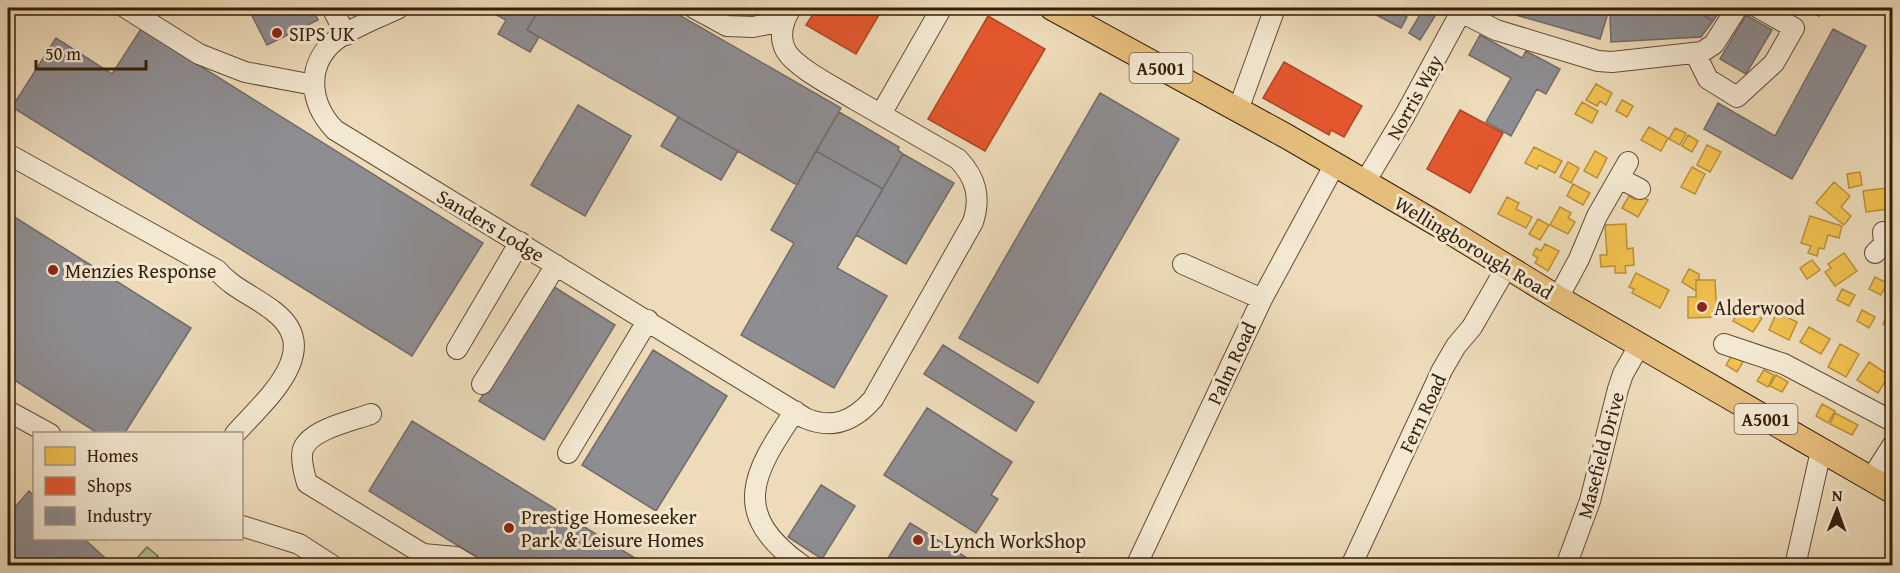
<svg xmlns="http://www.w3.org/2000/svg" width="1900" height="573" font-family="'Gentium Book Plus',serif">
	<defs>
		<pattern id="forest-firs" width="22" height="20" patternUnits="userSpaceOnUse" patternTransform="scale(1.5)"><rect width="22" height="20" fill="#b8c08f"/><path d="M5 1l3.5 6h-7zM16 11l3.5 6h-7z" fill="#969b73"/></pattern>
	</defs>
	<rect width="100%" height="100%" fill="#eddbb9"/>
	<filter id="stains"><feTurbulence type="fractalNoise" baseFrequency=".00333" numOctaves="4"/><feColorMatrix values="0 0 0 0 .2 0 0 0 0 .09 0 0 0 0 .02 0 0 0 .5 -.17"/></filter>
	<radialGradient id="worn" r=".72"><stop offset=".6" stop-color="#630" stop-opacity="0"/><stop offset="1" stop-color="#630" stop-opacity=".3"/></radialGradient>
	<path fill="url(#forest-firs)" stroke="#776f4c" stroke-width="1.5" d="M147 547 158 556 150 565H131Z"/>
	<path fill="#f2c14e" stroke="#ba9039" stroke-width="1.5" d="M1596 84 1612 93 1606 105 1600 101 1597 106 1586 100Z
		M1622 100 1633 106 1627 117 1616 111Z
		M1582 102 1598 111 1592 123 1575 114Z
		M1649 127 1668 138 1661 151 1641 140Z
		M1675 128 1686 133 1680 145 1669 139Z
		M1688 135 1698 141 1692 152 1682 146Z
		M1707 145 1721 152 1710 172 1697 165Z
		M1534 147 1562 161 1555 173 1539 165 1537 169 1525 163Z
		M1595 151 1607 158 1597 178 1584 171Z
		M1568 162 1579 168 1571 183 1560 177Z
		M1692 167 1705 174 1695 194 1681 187Z
		M1860 172 1862 185 1849 188 1847 174Z
		M1834 182 1850 196 1841 207 1851 216 1844 225 1816 203Z
		M1573 184 1590 193 1583 205 1567 196Z
		M1886 188 1888 209 1866 212 1863 191Z
		M1638 194 1648 200 1638 217 1622 208 1629 196 1635 200Z
		M1507 197 1519 203 1516 209 1532 217 1526 228 1498 214Z
		M1560 207 1571 213 1568 218 1575 222 1568 234 1550 225Z
		M1810 216 1842 226 1839 238 1828 235 1824 249 1819 248 1817 256 1808 253 1811 246 1801 243Z
		M1538 219 1549 225 1540 240 1529 234Z
		M1626 224 1627 249 1633 248 1634 265 1625 266 1626 273H1615V266L1601 267 1600 255H1607L1605 225Z
		M1545 244 1559 251 1548 271 1535 263 1538 258 1533 255 1536 248 1541 251Z
		M1844 253 1857 271 1835 286 1825 272 1831 268 1828 264Z
		M1812 260 1820 270 1807 279 1800 268Z
		M1689 269 1699 274V280H1696V291L1682 282Z
		M1636 273 1669 290 1660 308 1632 293 1634 289 1629 287Z
		M1875 277 1887 283 1881 295 1869 289Z
		M1696 280H1715L1717 317 1688 318V297H1696Z
		M1842 289 1855 295 1849 306 1837 300Z
		M1892 303V329L1883 324Z
		M1741 306 1762 318 1753 332 1733 321Z
		M1862 310 1875 317 1869 328 1857 321Z
		M1777 312 1797 322 1789 340 1769 330Z
		M1809 327 1830 339 1821 354 1800 342Z
		M1840 344 1859 354 1846 377 1828 367Z
		M1732 355 1743 362 1737 372 1726 365Z
		M1869 362 1889 375 1878 393 1857 380Z
		M1764 370 1774 375 1768 387 1757 381Z
		M1776 375 1788 382 1782 392 1770 386Z
		M1822 404 1835 411 1828 423 1816 416Z
		M1835 413 1858 425 1852 435 1830 424Z"/>
	<path fill="#e4572e" stroke="#b04623" stroke-width="1.5" d="M817 8H883L856 54 806 25Z
		M988 16 1045 49 985 151 928 119Z
		M1284 62 1362 106 1344 137 1331 130 1329 135 1263 98Z
		M1460 110 1503 133 1470 193 1427 169Z"/>
	<path fill="#8d8d92" stroke="#736c69" stroke-width="1.5" d="M248 8H312L318 20 267 45Z
		M494 8H540L527 30 539 37 530 52 498 34 506 20 491 12Z
		M540 8H667L841 108 797 185 527 30Z
		M1363 8H1391L1407 17 1401 28Z
		M1424 8H1440L1420 40 1409 33Z
		M1510 8H1589L1608 13 1600 39 1509 13Z
		M1698 8H1722L1713 21 1696 11Z
		M1802 8H1823L1819 16Z
		M1878 8H1892V15Z
		M1696 11 1713 21 1701 37 1611 42 1610 15Z
		M1746 15 1772 30 1746 74 1720 59Z
		M141 29 483 243 412 356 12 107 56 38 112 74Z
		M1833 29 1866 46 1792 179 1704 129 1718 103 1775 136Z
		M1480 35 1522 58 1526 51 1560 69 1546 94 1537 89 1511 136 1486 122 1511 78 1469 55Z
		M1100 93 1179 139 1038 383 959 338Z
		M578 105 631 136 585 216 531 185Z
		M839 112 899 147 898 150 903 154 883 189 816 151Z
		M678 117 738 151 721 180 661 146Z
		M816 151 883 189 837 268 887 296 834 388 741 335 794 243 771 230Z
		M903 154 954 183 906 264 856 235Z
		M8 213 191 328 124 434H99L8 376Z
		M551 285 615 325 544 440 479 401Z
		M943 345 1034 402 1016 431 924 374Z
		M653 350 727 396 656 511 582 465Z
		M927 408 1012 462 991 495 998 499 976 533 884 475Z
		M412 421 648 566H491L369 491Z
		M821 485 855 506 822 559 788 537Z
		M29 491 34 496V538H83L114 566H8V515Z
		M910 523 967 558 962 566H883Z"/>
	<g fill="none" stroke-linecap="round" stroke-linejoin="round">
		<g stroke="#644d35" stroke-width="22">
			<path id="minor" d="M126 8 199 54 245 72 314 85
				M332 8 346 35
				M399 8C380 17 358 25 340 37 305 61 308 102 335 130L805 418C833 430 854 421 873 399L973 222C981 197 976 178 958 159 923 139 889 119 854 99 836 88 796 68 786 51 778 36 783 21 791 8
				M694 8 727 26 753 27 783 21
				M1461 12 1496 30 1598 61 1612 62 1702 52 1714 44 1737 8
				M1695 53 1708 79 1737 97 1774 63 1794 28 1759 8
				M1238 110 1275 8
				M881 114 941 9
				M8 154 217 270C232 288 254 296 272 310 327 350 264 401 235 434
				M1619 178 1640 189
				M1365 182 1405 115 1463 8
				M1875 253 1884 244 1883 232
				M1183 264 1262 299
				M1558 298 1579 259 1597 216 1628 162
				M1724 344 1784 364 1892 421
				M457 349 520 242
				M482 384 556 265
				M8 411 50 434
				M795 411C752 474 729 514 803 566
				M371 414C352 421 311 429 303 449 300 458 304 473 307 483L423 554 456 557 471 566
				M568 453 648 320
				M1871 479 1892 446
				M242 526 299 544 333 566
				M1136 566 1262 299 1335 164
				M1351 566 1442 370 1456 346 1472 327 1506 268
				M1566 566 1590 501 1618 389 1623 374 1639 346
				M1795 566 1821 451"/>
		</g>
		<g stroke="#361e09" stroke-width="26">
			<path id="major" d="M1052 8 1286 136 1439 225 1558 298 1892 491"/>
		</g>
		<use href="#minor" stroke="#f3e8d2" stroke-width="20"/>
		<use href="#major" stroke="#e6be7c" stroke-width="24"/>
	</g>
	<g fill="#8f2418" stroke="#f3e8d2" stroke-width="2">
		<circle cx="277" cy="33" r="6"/>
		<circle cx="53" cy="270" r="6"/>
		<circle cx="1702" cy="307" r="6"/>
		<circle cx="509" cy="528" r="6"/>
		<circle cx="918" cy="540" r="6"/>
	</g>
	<g text-anchor="middle" dominant-baseline="central" stroke-width="6" stroke-linejoin="round" paint-order="stroke">
		<g fill="#f3e8d2" stroke="#6f5b45" stroke-width="1.5">
			<rect x="1129.5" y="53" width="63" height="30" rx="4.5"/>
			<rect x="1734.5" y="404" width="63" height="30" rx="4.5"/>
		</g>
		<g font-size="18" font-weight="bold" fill="#361e09">
			<text x="1161" y="68">A5001</text>
			<text x="1766" y="419">A5001</text>
		</g>
		<g font-size="20" fill="#361e09" stroke="#f3e8d2" text-anchor="start">
			<text x="289" y="33">SIPS UK</text>
			<text x="65" y="270">Menzies Response</text>
			<text x="1714" y="307">Alderwood</text>
			<text x="521" y="516">Prestige Homeseeker<tspan x="521" dy="23">Park &amp; Leisure Homes</tspan></text>
			<text x="930" y="540">L Lynch WorkShop</text>
		</g>
		<g font-size="20" fill="#361e09" stroke="#f3e8d2">
			<text transform="translate(1414 97) rotate(-61)">Norris Way</text>
			<text transform="translate(491 225) rotate(31)">Sanders Lodge</text>
			<text transform="translate(1474 247) rotate(31)">Wellingborough Road</text>
			<text transform="translate(1231 363) rotate(-65)">Palm Road</text>
			<text transform="translate(1422 413) rotate(-65)">Fern Road</text>
			<text transform="translate(1600 455) rotate(-75)">Masefield Drive</text>
		</g>
	</g>
	<rect width="1900" height="573" fill="none" stroke="#eddbb9" stroke-width="30"/>
	<rect x="9" y="9" width="1882" height="555" fill="none" stroke="#361e09" stroke-width="3"/>
	<rect x="15" y="15" width="1870" height="543" fill="none" stroke="#361e09" stroke-width="1.5"/>
	<rect x="33" y="432" width="210" height="108" fill="#f3e8d2" stroke="#a79782" stroke-width="1.5"/>
	<rect x="45" y="447" width="30" height="18" fill="#f2c14e" stroke="#a79782" stroke-width="1.5"/>
	<text x="87" y="462" font-size="18" fill="#361e09">Homes</text>
	<rect x="45" y="477" width="30" height="18" fill="#e4572e" stroke="#a79782" stroke-width="1.5"/>
	<text x="87" y="492" font-size="18" fill="#361e09">Shops</text>
	<rect x="45" y="507" width="30" height="18" fill="#8d8d92" stroke="#a79782" stroke-width="1.5"/>
	<text x="87" y="522" font-size="18" fill="#361e09">Industry</text>
	<g transform="translate(1837 510) rotate(1)" stroke="#f3e8d2" stroke-width="4.5" paint-order="stroke">
	<path d="M0-4.5L10 22L0 15L-10 22Z" fill="#361e09"/>
	<text y="-9" font-size="16" font-weight="bold" text-anchor="middle" fill="#361e09">N</text>
	</g>
	<path d="M36 60v9h110v-9" fill="none" stroke="#361e09" stroke-width="3"/>
	<text x="45" y="60" font-size="18" fill="#361e09" stroke="#f3e8d2" stroke-width="4.5" paint-order="stroke">50 m</text>
	<rect width="100%" height="100%" filter="url(#stains)"/>
	<rect width="100%" height="100%" fill="url(#worn)"/>
</svg>
